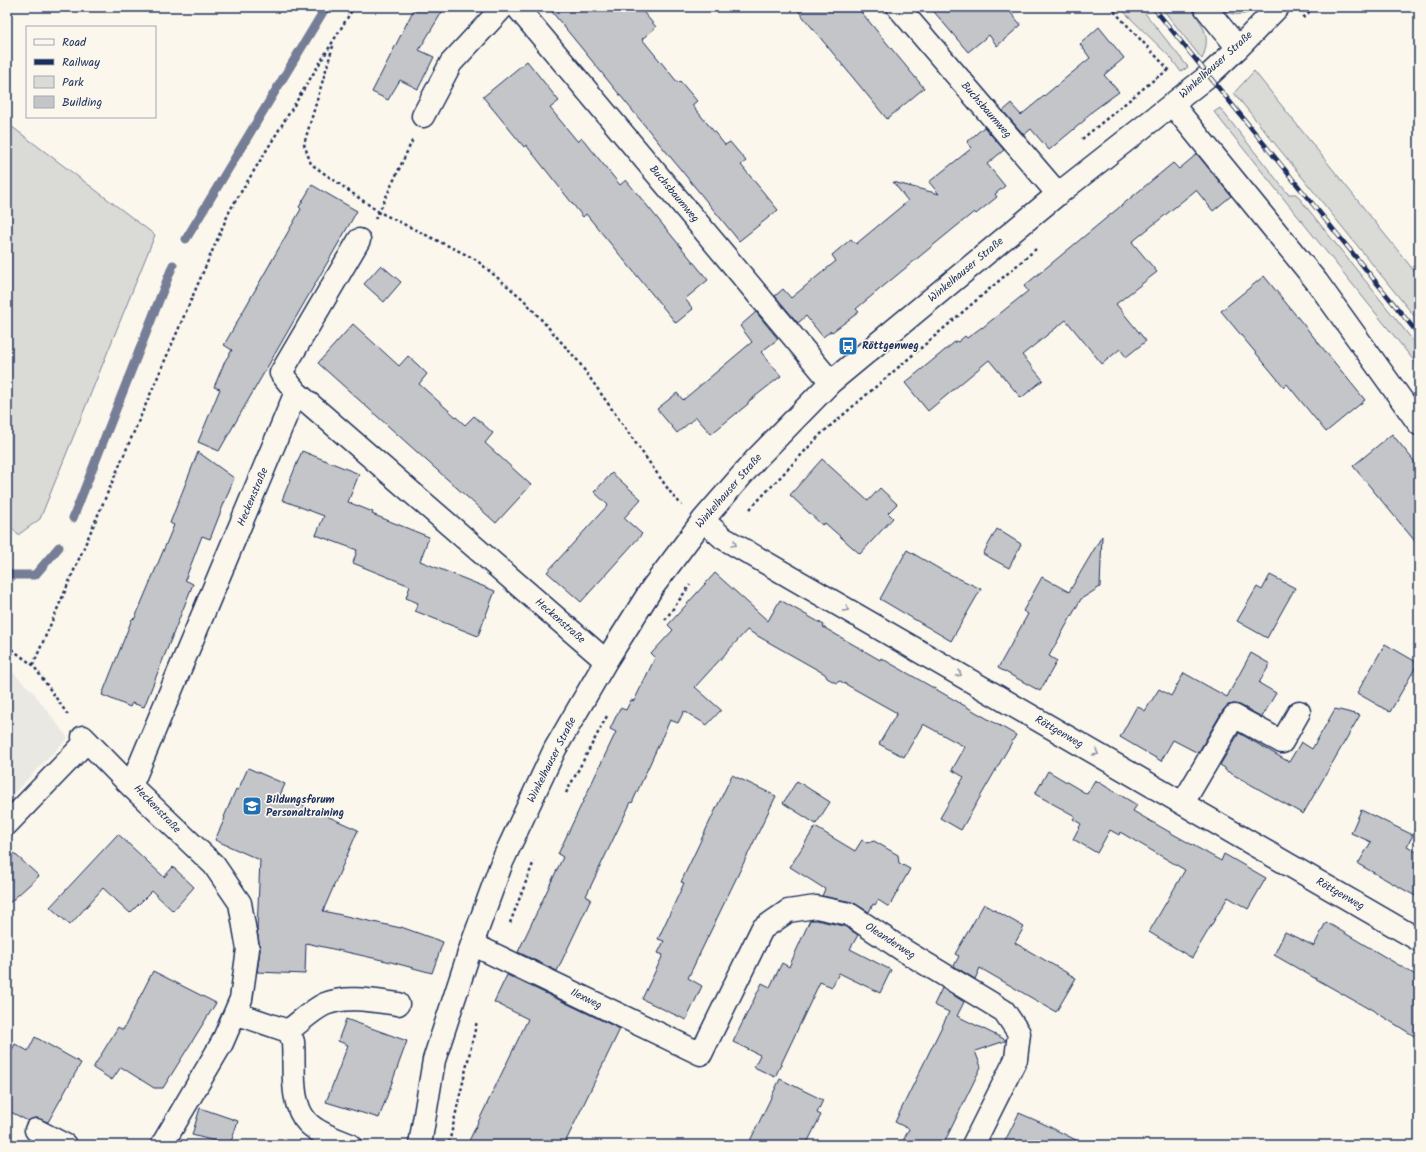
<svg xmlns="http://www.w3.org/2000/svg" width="1426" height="1152" font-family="Kalam,sans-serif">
	<rect width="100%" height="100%" fill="#fbf7ec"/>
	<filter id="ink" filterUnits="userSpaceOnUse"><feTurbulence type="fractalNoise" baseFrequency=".025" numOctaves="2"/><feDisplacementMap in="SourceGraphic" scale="8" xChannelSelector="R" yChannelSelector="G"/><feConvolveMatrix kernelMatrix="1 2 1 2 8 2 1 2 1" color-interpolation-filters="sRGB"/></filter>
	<g filter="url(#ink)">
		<path fill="#eae8e2" d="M7 667 33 692 68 738 7 800Z"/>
		<path fill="#dadad7" stroke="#7a849a" d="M1119 7H1140L1188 67 1181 72 1171 58Z
			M1161 7H1190C1203 25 1212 36 1202 59Z
			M1220 7H1258C1248 17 1229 17 1220 7Z
			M1254 71 1419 277V322L1234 93Z
			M1220 108 1288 194H1296L1419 348V367L1214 112Z
			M7 123 155 235 40 519 18 535 7 522Z"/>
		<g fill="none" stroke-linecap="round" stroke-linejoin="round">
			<path stroke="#747e96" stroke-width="9" d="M186 239 326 7
				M73 518 173 265
				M7 572 10 575H35L59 547"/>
		</g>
		<path fill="#c3c5c9" stroke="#1b2f5e" d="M415 7H445L419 50 434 57 418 89 400 80 388 100 372 92Z
			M548 7H639L656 27 642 39 678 83 680 81 697 101 692 105 725 145 730 142 746 161 741 165 778 210 739 241Z
			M795 7H857L924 88 887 119Z
			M930 7H1006L1021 25 997 46 989 35 968 52Z
			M1099 27 1124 58 1104 75 1119 92 1094 110 1085 118V120L1049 150 1031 129 1024 135 1003 111 1011 104 1021 115 1090 58 1080 44Z
			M527 61 559 101 550 108 578 142 582 138 620 185 626 180 708 280 685 299 693 309 676 323 586 214 583 217 526 145 524 147 483 97Z
			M984 127 1004 150 987 164 1005 186 995 194 997 197 976 214 974 212 936 243 863 303 856 309 859 312 832 332 831 331 823 337 806 316 798 323 775 296 783 289 791 298 836 261 832 255 851 239 856 244 908 201 893 182 939 194 929 182 972 148 967 142Z
			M1197 154 1231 196 1213 211 1196 190 1132 242 1157 272 1116 304 1146 341 1126 357 1120 349 1102 364 1066 320 1022 355 1043 380 1021 398 989 360 928 411 905 383 956 341 958 342 965 336 967 338 982 327V328L1028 291 1024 286 1173 163 1179 169Z
			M312 185 357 211 219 451 198 442 220 389 214 387 225 361 232 350 224 345 288 232 301 209 299 207Z
			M381 265 401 282 384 302 364 284Z
			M1264 276 1365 400 1326 432 1287 384 1284 387 1221 311Z
			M756 312 778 339 761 352 781 376 748 402V404L711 434 696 417 677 433 657 409 677 393 683 400 752 342 740 326Z
			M353 324 399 366 408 356 418 365 427 374 419 384 465 425 474 416 493 433 485 443 531 485 496 523 318 363Z
			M1392 434 1419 467V546L1353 466Z
			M302 451 359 474 348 502 373 512 372 514 429 537 420 561 495 591 478 636 415 611 418 603 406 598 410 586 353 563 357 550 316 535 324 516 282 500Z
			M198 452 234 478 210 539 202 536 185 580 193 584 144 707 132 703 130 707 102 695 132 619 135 618 174 525 170 523Z
			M822 459 868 501 880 488 897 504 888 513 893 518 860 554 825 523 822 525 790 495Z
			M612 473 641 499 624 518 642 534 581 602 547 572 608 505 594 492Z
			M997 529 1021 544 1009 568 983 554Z
			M1102 536 1100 587 1081 599 1049 656 1057 661 1040 691 998 668 1028 614 1023 611 1042 577 1069 592Z
			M907 550 943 571 981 589 951 641 880 599Z
			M715 573 768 621 780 600 824 625 823 627 880 660 881 658 1016 735 961 830 940 818 964 777 952 770 965 747 923 724 904 757 879 744 897 713 840 681 836 683 827 678 825 674 747 630 695 687 721 710 707 725 684 711 678 723 670 720 632 803 631 802 586 896 591 899 557 971 518 952 563 857 558 854 616 732 610 729 620 708 626 710 631 700 634 701 655 658 651 654 673 630 668 625Z
			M1270 575 1295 588 1267 638 1237 621 1257 587 1262 590Z
			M1385 644 1418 663 1390 712 1357 693Z
			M1251 653 1270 664 1259 683 1276 693 1262 717 1240 705 1234 704 1228 705 1223 710 1198 753 1173 740 1161 761 1120 737 1137 706 1145 711 1159 689 1171 696 1184 673 1227 697Z
			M1335 709 1360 715 1303 814 1225 770V768L1220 765 1239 733 1289 762 1301 742 1312 749Z
			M248 768 285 784 280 795 358 830 323 911 401 928V927L443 942 432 973 391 962 306 943 305 974 257 972 260 950 257 930 260 860 215 840 225 818 224 817 236 789 238 790Z
			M1048 771 1087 794 1095 780 1137 805 1133 811 1173 834 1221 861 1224 854 1266 878 1248 909 1228 897 1192 958 1149 932 1185 870 1120 832 1119 835 1110 830 1097 853 1073 839 1081 824 1073 819 1075 816 1035 794Z
			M732 775 776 796 688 978 702 986 686 1020 642 999 663 955 658 953 664 941 658 939 684 883 681 882Z
			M797 781 830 802 816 824 783 803Z
			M1361 810 1413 835 1407 846 1419 853V898L1358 864 1371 842 1351 833Z
			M815 827 855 851 862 840 867 843 874 841 898 855 899 863 910 869 889 907 878 900 875 905 873 904 869 912 852 902 822 896 825 889 790 867Z
			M118 834 164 877 173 867 194 887 173 911 152 891 130 913 103 888 70 925 50 907Z
			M7 847 39 876 7 905Z
			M984 904 1024 927 1015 943 1076 978 1056 1012 980 968 975 979 954 966 959 956 955 954Z
			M810 920H816L844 926 858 935 850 949 891 970 880 993 839 973 832 987 820 982 775 1077 754 1067 760 1055 733 1042 762 983 770 987 782 963 789 967Z
			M1326 922 1419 977V1039L1369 1008V1009L1274 955 1285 932 1314 946Z
			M153 971 216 1003 163 1088H154L121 1067 112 1080 93 1068 118 1027 123 1030Z
			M507 975 620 1029 564 1145H467L528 1019 494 1002Z
			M942 988 964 1002 957 1016 1006 1040 1005 1041 975 1051 981 1067 943 1145H901L909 1129 895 1122 949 1012 934 1005Z
			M346 1019 407 1041 379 1118 326 1102 348 1045 338 1041Z
			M35 1037 81 1063 48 1122 36 1118 28 1121 7 1110V1059L15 1044 28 1051Z
			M780 1079 823 1100 817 1113 821 1115 806 1145H748Z
			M200 1108 238 1121 230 1145 192 1135Z
			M1019 1113 1042 1123 1086 1145H1003Z"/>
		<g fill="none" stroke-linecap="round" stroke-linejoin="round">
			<g stroke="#1b2f5e" stroke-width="25">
				<path id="minor" d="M517 7 831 382
					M898 7 1058 194
					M1205 7 1238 48
					M1172 104 1317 282 1419 424
					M423 116 451 63 503 7
					M296 392 281 373 359 240
					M703 520 723 538 1419 940
					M83 737 131 786
					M1183 803 1234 716 1282 742 1299 712
					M7 824 87 741
					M472 944 701 1054 762 929 788 911 816 907 849 914 903 950 1004 1011 1019 1033 1016 1059 973 1145
					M235 1013 288 1031 291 1036 293 1042C295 1067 289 1104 308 1123 319 1134 336 1139 350 1145
					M288 1031C300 1022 312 1010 325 1004 347 995 375 1001 398 1004
					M36 1130 65 1145
					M162 1145 222 1043 241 999 248 949 240 903 214 865 131 786 296 392 606 661
					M420 1145 434 1060 472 944 502 862 555 749 606 661 652 588 703 520 756 459 831 382 1058 194 1208 76 1238 48 1278 7"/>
			</g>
			<path stroke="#1b2f5e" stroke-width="2.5" stroke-dasharray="3 3" stroke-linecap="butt" d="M1110 7 1170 71
				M1303 18 1314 7
				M333 46 304 144 311 164 379 212 475 259 523 299 578 361 673 496 682 505
				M1082 139 1156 78 1169 70
				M375 219 379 212 413 139
				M750 509 822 433 1036 249
				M665 620 690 585
				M7 646 33 665 68 715
				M33 665 230 210 354 7
				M566 793 607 716
				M510 923 534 861
				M449 1143 477 1021"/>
			<use href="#minor" stroke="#fbf7ec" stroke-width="22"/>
			<g stroke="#1b2f5e" stroke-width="4.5">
				<path id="rail" d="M1153 7 1419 335"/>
			</g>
			<use href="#rail" stroke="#fbf7ec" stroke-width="3" stroke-dasharray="9" stroke-linecap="butt"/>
		</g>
		<defs><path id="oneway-chevron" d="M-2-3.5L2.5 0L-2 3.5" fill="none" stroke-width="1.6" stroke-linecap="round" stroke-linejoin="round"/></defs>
		<g stroke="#8b93a5">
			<use href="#oneway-chevron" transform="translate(734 544) rotate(30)"/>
			<use href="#oneway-chevron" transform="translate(846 609) rotate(30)"/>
			<use href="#oneway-chevron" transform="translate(959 674) rotate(30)"/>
			<use href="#oneway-chevron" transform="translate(1096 753) rotate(30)"/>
		</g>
	</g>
	<defs>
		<g id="bus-square" transform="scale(1)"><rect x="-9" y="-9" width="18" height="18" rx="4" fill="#1f6fb2" stroke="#fbf7ec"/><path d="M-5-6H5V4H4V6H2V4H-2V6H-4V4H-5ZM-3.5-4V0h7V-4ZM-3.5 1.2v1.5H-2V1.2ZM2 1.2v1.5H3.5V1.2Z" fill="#fff"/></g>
		<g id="university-square" transform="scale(1)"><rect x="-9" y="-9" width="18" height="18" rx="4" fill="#1f6fb2" stroke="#fbf7ec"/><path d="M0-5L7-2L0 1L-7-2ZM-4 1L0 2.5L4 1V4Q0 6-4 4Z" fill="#fff"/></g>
	</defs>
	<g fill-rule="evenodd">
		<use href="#bus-square" x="848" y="346"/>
		<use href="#university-square" x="252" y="806"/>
	</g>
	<g text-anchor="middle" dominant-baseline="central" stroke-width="3.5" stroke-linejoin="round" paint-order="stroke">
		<g font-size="11" fill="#1b2f5e" stroke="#fbf7ec">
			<text transform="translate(1216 65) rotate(-42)">Winkelhauser Straße</text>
			<text transform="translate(986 110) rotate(49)">Buchsbaumweg</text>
			<text transform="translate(674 194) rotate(50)">Buchsbaumweg</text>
			<text transform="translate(966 270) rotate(-40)">Winkelhauser Straße</text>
			<text transform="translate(729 491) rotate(-49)">Winkelhauser Straße</text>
			<text transform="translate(253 497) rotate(-67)">Heckenstraße</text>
			<text transform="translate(560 621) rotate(41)">Heckenstraße</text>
			<text transform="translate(1059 732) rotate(30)">Röttgenweg</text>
			<text transform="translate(552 760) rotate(-63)">Winkelhauser Straße</text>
			<text transform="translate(157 809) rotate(46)">Heckenstraße</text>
			<text transform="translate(1340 894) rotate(30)">Röttgenweg</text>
			<text transform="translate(890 941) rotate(33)">Oleanderweg</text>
			<text transform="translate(586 999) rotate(26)">Ilexweg</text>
		</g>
		<g font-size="11" font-weight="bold" fill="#1b2f5e" stroke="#fbf7ec" text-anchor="start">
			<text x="862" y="346">Röttgenweg</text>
			<text x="266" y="800">Bildungsforum<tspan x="266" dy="13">Personaltraining</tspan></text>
		</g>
	</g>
	<rect width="1426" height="1152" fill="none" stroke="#fbf7ec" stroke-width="24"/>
	<rect x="12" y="12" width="1402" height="1128" fill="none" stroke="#1b2f5e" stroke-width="1.5" filter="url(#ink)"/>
	<rect x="26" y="26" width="130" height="92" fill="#fbf7ec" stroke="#a1a7b3"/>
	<rect x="34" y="39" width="20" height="6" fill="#fbf7ec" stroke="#a1a7b3"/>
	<text x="62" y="46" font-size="12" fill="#1b2f5e">Road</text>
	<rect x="34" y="59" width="20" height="6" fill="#1b2f5e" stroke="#a1a7b3"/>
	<text x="62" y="66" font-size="12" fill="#1b2f5e">Railway</text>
	<rect x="34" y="76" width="20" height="12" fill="#dadad7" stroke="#a1a7b3"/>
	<text x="62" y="86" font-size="12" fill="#1b2f5e">Park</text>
	<rect x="34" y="96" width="20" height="12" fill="#c3c5c9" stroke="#a1a7b3"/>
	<text x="62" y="106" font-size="12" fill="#1b2f5e">Building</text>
</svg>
